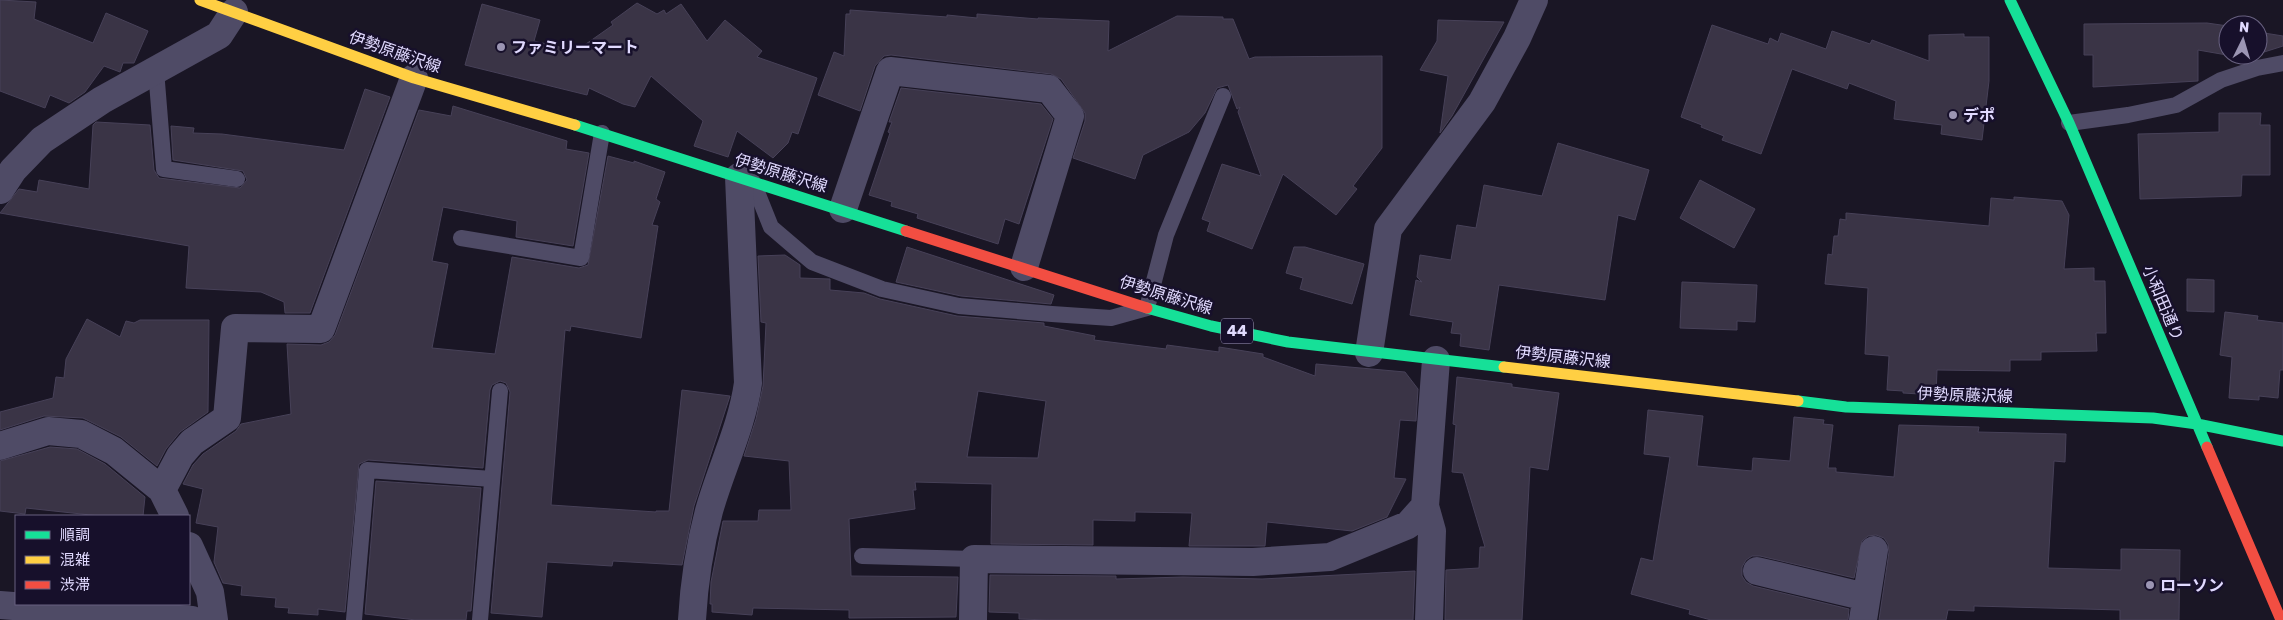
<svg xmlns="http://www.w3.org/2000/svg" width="2283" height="620" font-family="Rubik,'Noto Sans JP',sans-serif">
	<rect width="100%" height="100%" fill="#1a1625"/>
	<path fill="#3a3446" stroke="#474158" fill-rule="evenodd" d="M0 0 36 2 34 19 93 43 106 13 148 31 134 63H123L120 72 104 66 85 92 69 103 50 95 45 108 0 91Z
		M637 3 657 14 664 10 666 14 681 4 707 41 725 20 762 51 757 57 817 78 798 134 792 132 788 143 773 158 737 131 728 157 694 146 703 121 651 76 635 107 623 104 589 88 587 95 465 65 482 4 540 20 534 41 576 51 613 25 611 22Z
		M850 10 947 17V15L977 18V14L1038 19V18L1109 21 1108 51 1177 16 1223 17V19H1233L1249 59 1255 57 1382 56V148L1353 186 1357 189 1336 215 1283 174 1252 249 1207 231 1210 222 1202 219 1222 164 1261 176 1238 112 1240 107 1237 109 1228 85 1217 88 1205 113 1189 132 1143 155 1135 179 1073 158 1085 121V113L1061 79 1051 74 891 55 884 56 875 66 860 111 818 95 834 52 844 56 846 14H850Z
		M1438 20 1504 22 1452 116 1440 133 1448 76 1420 70 1437 41Z
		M2207 23 2228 26V55H2254L2244 58 2198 50V81L2093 87V55H2084V24Z
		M1712 25 1768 44 1770 38 1778 42 1781 33 1826 49 1832 31 1870 44 1872 40 1929 61V35L1964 34V37H1989V81L1982 140 1941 134 1942 125 1894 119 1896 101 1849 83 1847 89 1792 69 1761 154 1722 140 1724 136 1701 127 1702 125 1681 117Z
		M2258 32 2283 36V46L2258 54Z
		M901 88 1041 104 1053 119 1019 224 1005 219 998 244 917 218 918 214 891 206 892 202 869 195 890 133 888 132 892 122H889Z
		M365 89 390 97 310 313H285L284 302 261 292 186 288 189 246 0 213 19 189 37 192 39 180 89 189 93 125 96 122 150 125 154 170 159 178 240 188 247 180 243 171 173 160 171 126 194 128 193 133 222 134 344 150Z
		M453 106 567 141 566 149 589 153 573 246 516 237 517 221 443 207 432 261 448 264 432 348 495 354 512 257 579 268 588 265 608 156 634 163V161L665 172 656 199 660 202 652 225 658 226 641 338 571 326 570 331 565 330 551 505 656 512V511H669L682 390 730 396 694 506 682 565 613 561 612 566 547 562 542 617 491 613 510 392 506 383 500 381 492 385 490 390 483 468 368 460 359 464 345 612 318 609V615L288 613 289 608 275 607 276 598 241 595 242 586 223 583 214 562 218 527 196 523 203 489 183 484 193 465 203 454 236 431 241 424 291 414 287 344 321 345 329 342 335 335 419 110 451 116Z
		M2219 113H2261L2260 125H2270V175H2242L2241 196 2140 199 2138 134 2219 132Z
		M1558 143 1649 170 1635 220 1618 215 1605 300 1499 285 1489 350 1460 346 1461 334 1451 333 1453 322 1410 315 1416 280 1422 282 1417 277 1420 255 1451 260 1457 225 1476 228 1484 185 1542 196Z
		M1700 180 1755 209 1734 248 1680 218Z
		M2014 197 2062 201 2069 215 2064 269 2094 268V281H2105L2106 333H2096L2097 351 2041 352V360H2010V371L1937 370 1936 395 1903 393V391L1887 390 1889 356 1865 354 1868 288 1825 284 1828 254 1832 255 1834 236H1838L1840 219 1846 220V213L1989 226 1991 198 2014 200Z
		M907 247 1054 295 1051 304 961 296 896 282Z
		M1294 247H1305L1364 264 1352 304 1300 289 1303 278 1286 273Z
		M785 255 800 265V278L830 279V290L864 293 880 299 957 316 1044 323V326L1095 336 1094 340 1166 349 1167 345 1219 352V347L1263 354V357L1315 376 1316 364 1405 372 1418 389 1416 421 1400 420 1394 478 1406 479 1387 517 1352 531 1267 522 1265 546H1189L1192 513 1135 512V521L1093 520V545L991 544 992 484 915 482 916 490H913L915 509 849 519 851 576 958 577 956 617 849 618V610L753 608 752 615 712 612V604H710L711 582 723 521H758L759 510H791L789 461 744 456 756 419 763 386 766 323 761 322 758 256ZM978 391 1046 401 1038 458 967 457Z
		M2187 279 2214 280V312L2187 311Z
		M1682 282 1757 285 1755 322 1737 321V330L1680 328Z
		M2225 312 2258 316 2257 320 2283 323V370H2280L2278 398 2259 396V400L2229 398 2232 357 2220 355Z
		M87 319 120 337 126 321 134 323 140 320H209L208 412 180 432 166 449 157 466 121 437 83 418 44 416 0 430V412L53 398 56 377 64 378 66 359Z
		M1457 377 1512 384V387L1559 393 1548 470 1530 467 1522 620H1445L1446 570 1479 568 1480 547H1485L1463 473 1452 472 1456 425 1453 424Z
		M1648 410 1703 416 1697 466 1752 471 1753 458 1790 461 1794 417 1824 420 1823 424 1833 425 1828 468H1836V472L1894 477 1899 425 1979 427 1978 432 2066 434 2065 462 2054 461 2048 568 2121 570V549L2180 550 2179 620H2120V610L1974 606V611L1948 610 1946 620H1879L1889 552 1888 544 1884 538 1876 535 1868 536 1862 541 1854 578 1760 556H1752L1746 560 1742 567V576L1746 582 1753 586 1849 609 1848 620H1711L1689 614 1690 610 1631 594 1641 558 1653 561 1670 457 1644 454Z
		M50 447 77 449 105 464 145 497 143 516H100L26 508 25 514 0 511V461Z
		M376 481 481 488 471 611H467L466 620H416L365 614Z
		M1415 571 1413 620H1050L1019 619V613L989 612 990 575 1116 576V579L1183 577 1262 579Z"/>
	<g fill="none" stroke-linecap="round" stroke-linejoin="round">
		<path stroke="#4f4b66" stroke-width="16" d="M156 70 164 169 237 179
			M2069 123 2128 115 2176 105 2221 80 2257 68 2283 63
			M753 182 771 227 812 262 882 289 959 306 1052 314 1111 318 1147 308 1166 235 1223 96
			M461 238 581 258 602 133
			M862 556 974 559
			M354 620 367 470 492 479
			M480 620 500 391"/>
		<path stroke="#4f4b66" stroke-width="28" d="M0 190 13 170 42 140 102 100 219 35 234 12
			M843 209 890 71 1049 89 1070 116 1024 267
			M1369 353 1388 229 1482 102 1517 38 1534 0
			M0 446 48 431 81 434 114 451 162 490 175 516
			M162 490 180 456 192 442 227 418 235 328 321 329 414 78
			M189 546 210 592 214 620
			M1757 571 1866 597
			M0 605 192 620
			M692 620C694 584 700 545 709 511 721 468 742 427 748 383L739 177
			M973 620 974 559 1253 562 1330 557 1408 525 1425 506
			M1429 620 1432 531 1425 506 1436 360
			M1863 620 1874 550"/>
		<path stroke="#16e098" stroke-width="11" d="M2010 0 2069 123 2207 447
			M575 125 906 231
			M1147 308 1211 326 1288 342 1504 367
			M1798 401 1846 407 2153 418 2197 424 2283 441"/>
		<path stroke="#ffcf43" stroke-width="11" d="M200 0 414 78 575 125
			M1504 367 1798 401"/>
		<path stroke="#f24e42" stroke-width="11" d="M906 231 1147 308
			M2207 447 2281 620"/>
	</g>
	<g fill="#9b95b3" stroke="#17102b" stroke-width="2">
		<circle cx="501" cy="47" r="5"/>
		<circle cx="1953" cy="115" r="5"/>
		<circle cx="2150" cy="585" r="5"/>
	</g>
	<g text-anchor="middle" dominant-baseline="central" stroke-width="5" stroke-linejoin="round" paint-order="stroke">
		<rect fill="#17102b" stroke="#a49dbf" stroke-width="1" x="1221" y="318.5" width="32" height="25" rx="4"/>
		<g font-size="15" font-weight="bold" fill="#e1daff">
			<text x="1237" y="331">44</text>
		</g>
		<g font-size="16" font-weight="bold" fill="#e1daff" stroke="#17102b" text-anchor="start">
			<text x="511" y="47">ファミリーマート</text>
			<text x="1963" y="115">デポ</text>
			<text x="2160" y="585">ローソン</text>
		</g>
		<g font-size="16" fill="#e1daff" stroke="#17102b">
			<text transform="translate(395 52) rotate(19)">伊勢原藤沢線</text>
			<text transform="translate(781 173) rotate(17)">伊勢原藤沢線</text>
			<text transform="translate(1166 295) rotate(17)">伊勢原藤沢線</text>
			<text transform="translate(2163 303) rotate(67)">小和田通り</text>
			<text transform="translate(1563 357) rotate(6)">伊勢原藤沢線</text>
			<text transform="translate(1965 395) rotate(2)">伊勢原藤沢線</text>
		</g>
	</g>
	<rect x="15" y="515" width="175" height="90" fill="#17102b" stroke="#686180"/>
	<rect x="25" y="531" width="25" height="8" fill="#16e098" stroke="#686180"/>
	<text x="60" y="540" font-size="15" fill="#e1daff">順調</text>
	<rect x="25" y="556" width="25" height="8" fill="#ffcf43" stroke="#686180"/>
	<text x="60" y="565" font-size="15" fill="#e1daff">混雑</text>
	<rect x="25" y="581" width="25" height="8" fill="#f24e42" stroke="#686180"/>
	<text x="60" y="590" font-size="15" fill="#e1daff">渋滞</text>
	<g transform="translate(2243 40) rotate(5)"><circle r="24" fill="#17102b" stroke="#686180"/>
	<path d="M0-4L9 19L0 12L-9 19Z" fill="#9b95b3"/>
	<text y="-8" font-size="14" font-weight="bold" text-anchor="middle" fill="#e1daff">N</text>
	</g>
</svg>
